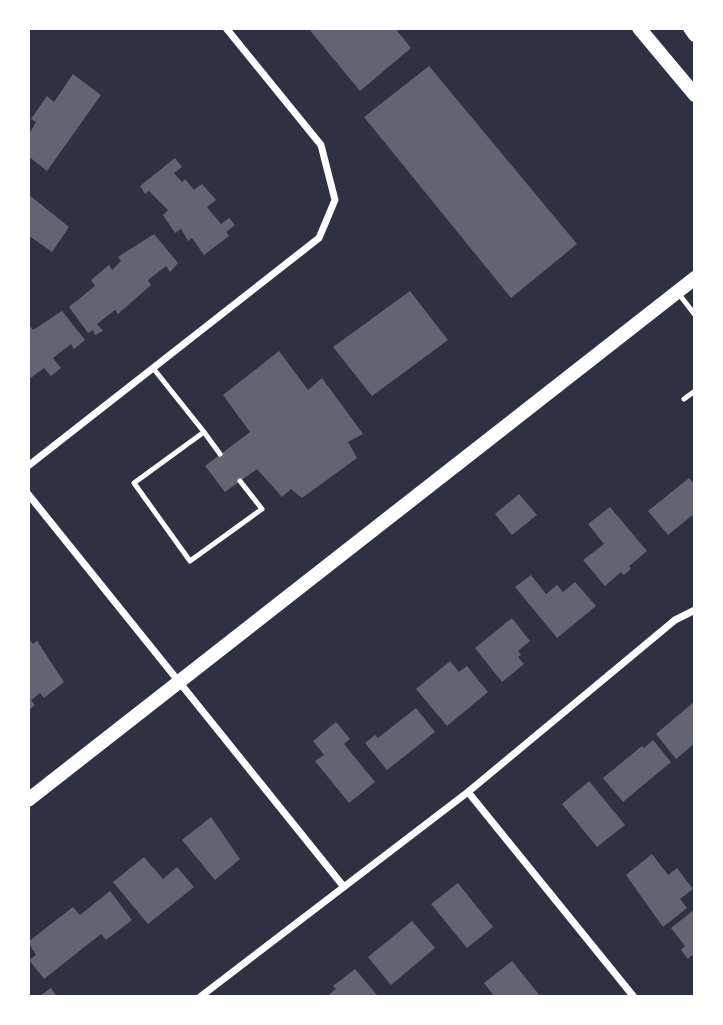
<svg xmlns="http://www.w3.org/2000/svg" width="723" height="1025" font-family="Ubuntu,sans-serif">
	<rect width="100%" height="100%" fill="#2d3142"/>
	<path fill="#626471" d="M308 28H395L411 48 360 91Z
		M429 66 577 244 511 298 364 117Z
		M73 74 101 95 47 171 28 156V136L36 122 31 119 47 96 54 102Z
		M175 158 182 167 174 173 182 182 185 179 194 190 202 184 216 200 207 207 221 224 229 218 235 225 226 232 229 236 204 255 192 238 188 241 181 229 175 233 163 215 168 210 149 191 145 194 140 186Z
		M28 194 69 227 52 252 28 235Z
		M154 234 178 263 170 272 166 266 148 280 151 285 118 314 115 310 97 324 103 331 95 335 93 330 88 333 69 307 95 286 91 280 109 265 112 270 121 261 118 257Z
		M410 291 448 340 372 396 333 347Z
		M62 311 85 340 74 349 71 344 53 358 61 368 51 376 44 368 28 380V323L33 330Z
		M279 351 308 390 322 378 363 434 348 442 357 458 302 498 291 489 282 497 257 469 225 492 205 466 250 432 223 395Z
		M689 478 695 485V513L668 535 648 511Z
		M519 494 537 515 512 535 495 514Z
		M610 507 647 551 629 566 631 569 624 575 621 572 605 586 583 560 604 544 588 524Z
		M531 575 546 594 557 585 563 592 575 582 596 606 557 638 515 587Z
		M512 618 530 641 518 651 521 655 518 657 524 664 502 682 475 648Z
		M28 638 33 644 37 641 64 682 44 698 40 693 31 700 35 705 28 711Z
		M450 661 459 672 467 666 488 692 447 726 416 689Z
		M695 701V743L676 759 656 734Z
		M416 708 435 732 387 770 365 743 375 735 378 738Z
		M336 722 350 739 344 744 375 782 349 803 315 761 324 755 313 741Z
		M653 740 671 762 623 802 603 778 642 746 644 748Z
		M589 781 625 825 597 847 562 804Z
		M211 817 240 859 215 880 182 840Z
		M652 854 668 875 677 868 693 889 680 899 687 908 663 927 626 875Z
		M144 857 163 879 177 867 194 887 148 924 113 882Z
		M458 883 493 927 467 948 431 904Z
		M110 891 132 920 106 940 101 934 44 979 29 960 36 955 28 942 73 907 80 915Z
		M695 909V959L692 955 688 959 681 950 685 946 671 928Z
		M412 921 435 948 391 985 368 957Z
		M512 961 541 997H495L484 983Z
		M355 969 377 995 326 997 336 989 333 986Z
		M51 988 57 997H38Z"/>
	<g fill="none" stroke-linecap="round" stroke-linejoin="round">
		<path stroke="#fff" stroke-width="5" d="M679 294 695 315
			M153 368 204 432 134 483 190 561 262 509 240 481
			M684 399 695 391
			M204 432 220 454"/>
		<path stroke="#fff" stroke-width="7" d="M28 466 319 238 335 200 321 145 226 28
			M28 494 344 887
			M468 792 634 997
			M200 997 468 792 675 620 695 610"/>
		<path stroke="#fff" stroke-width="14" d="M639 28 695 95
			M690 28 695 35
			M28 800 695 278"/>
	</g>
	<rect width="723" height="1025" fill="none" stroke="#ffffff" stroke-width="60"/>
</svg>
